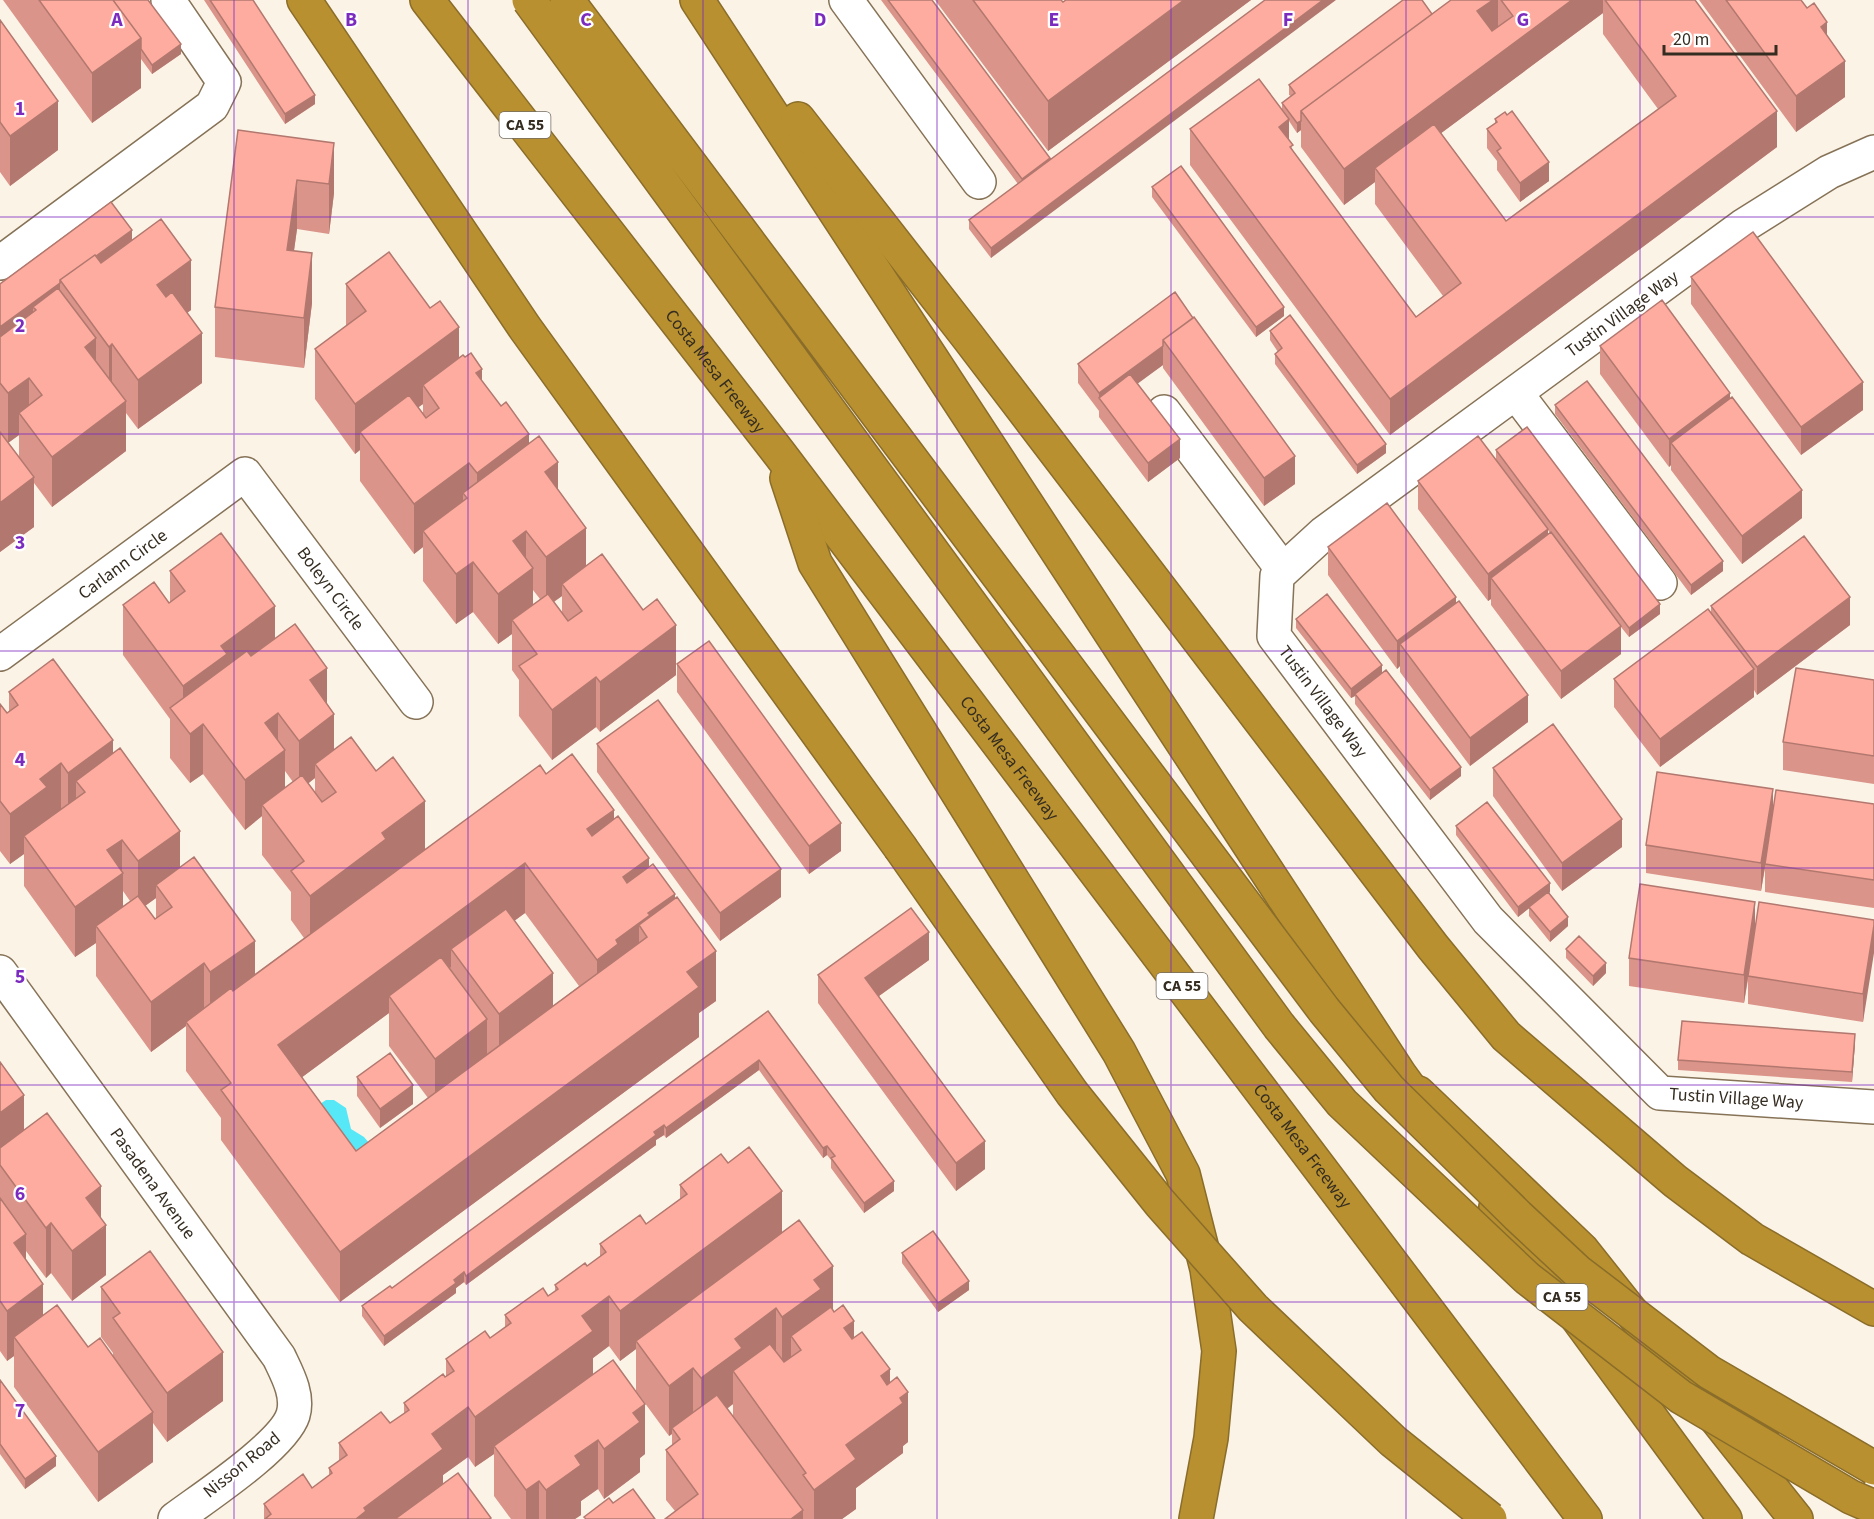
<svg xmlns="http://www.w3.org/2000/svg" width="1874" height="1519" font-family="'Source Sans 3',sans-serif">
	<rect width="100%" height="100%" fill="#fcf3e7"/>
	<path fill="#56e8f7" d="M326 1100H334L346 1108 351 1129 364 1137 370 1144 362 1157 315 1110 320 1104Z"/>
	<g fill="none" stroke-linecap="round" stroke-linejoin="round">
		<g stroke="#867357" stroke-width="36">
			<g id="minor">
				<path d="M846 0 979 182"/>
				<path id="s1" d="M1874 152 1829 172 1743 226 1324 533 1277 576 1274 636 1488 920 1660 1093 1874 1107"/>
				<path d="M0 263 212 106 224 82 168 0"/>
				<path d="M1516 393 1660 583"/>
				<path d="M1164 412 1283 570"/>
				<path id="s2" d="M0 654 245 474 416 702"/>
				<path id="s3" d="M0 972 279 1357C287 1374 299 1395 293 1415 283 1446 203 1498 175 1519"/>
			</g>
		</g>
		<g stroke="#8a6d2a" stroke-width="36">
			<g id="highway">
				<path d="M304 0 525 328 900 847"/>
				<path id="s4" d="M427 0 779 453 1585 1519"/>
				<path d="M697 0 1400 1075 1429 1115"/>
				<path d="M798 119 968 337 1433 947 1506 1036 1675 1181 1752 1239 1874 1309"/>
				<path d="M787 478 815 563 1119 1052 1183 1174 1207 1269 1219 1351 1211 1438 1196 1519"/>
				<path d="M1418 1093 1582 1250 1796 1519"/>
				<path d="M1496 1207 1725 1519"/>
			</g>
		</g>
		<use href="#minor" stroke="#fff" stroke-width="33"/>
		<use href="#highway" stroke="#b8902f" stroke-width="33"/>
		<g stroke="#8a6d2a" stroke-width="36" stroke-linecap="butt">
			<path id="highway-bridge" d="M529 0 1279 1026 1342 1103 1527 1278 1681 1397 1851 1497 1874 1507
				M567 0 1324 1010 1389 1089 1518 1216 1577 1271 1709 1372 1874 1468
				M900 847 1072 1093 1160 1203 1253 1308 1393 1441 1490 1519"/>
		</g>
		<use href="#highway-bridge" stroke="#b8902f" stroke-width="33"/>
	</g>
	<path fill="#da9489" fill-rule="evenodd" d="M3 0H148L181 54 152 74 141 59V88L92 123Z
		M204 0H253L315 104 285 124Z
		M881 0H932L1050 158 991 258 969 229V220L1018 184Z
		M935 0H1061L1063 2 1251 0 1048 151Z
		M1451 0H1695L1777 147 1390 435 1190 165V129L1282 110V103L1291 96 1289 95V85L1432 14ZM1603 13V34L1658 109 1506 221 1441 133ZM1289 121 1297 133 1301 130V147L1344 205 1375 182V204L1443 296 1416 317 1293 151 1289 140Z
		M1699 0H1801L1827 36 1845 97 1796 132Z
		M0 20 58 150 10 186 0 172Z
		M1495 119 1549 181 1520 202 1497 170V161L1487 148V129L1495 123Z
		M238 130 334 143V193L329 234 297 229 294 251 312 303 304 368 215 357V307Z
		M1152 187 1284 316 1256 337 1152 197Z
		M132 240 191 310 187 313 202 383 138 429 126 413V451L52 507 34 483V527L0 552V284ZM19 435V457L8 443Z
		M1691 277 1863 410 1801 455 1691 304Z
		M346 284 459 358 482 381 529 444 558 490 586 565 676 675 600 732 596 727 552 760 519 716V680L512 670V634L498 644 473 612 456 624 423 581V547L414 554 360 481V450L355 454 315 399V349L346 327ZM423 404V413L418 407ZM533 590 540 599 533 605ZM562 596V612L554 602Z
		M1175 292 1295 484 1264 506 1163 368V365L1137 383 1180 458 1148 482 1099 417V411L1078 383V364Z
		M1270 331 1386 453 1357 474 1275 364V354L1278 352 1270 340Z
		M1600 346 1730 398 1802 518 1742 564 1671 470V465L1669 467 1600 374Z
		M1555 405 1723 571 1691 595 1555 414Z
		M1496 450 1660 614 1629 637 1621 627V654L1561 699 1491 605V599L1488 601 1418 509V481L1496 460ZM1501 466 1550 533 1548 535Z
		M1328 547 1456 603 1528 722 1470 766 1400 672V666L1397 669 1328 575Z
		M170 571 275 639 327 704 334 750 425 849 546 774 614 820 649 867 675 899 716 1001 699 1013V1037L340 1302 221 1140V1118L186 1071V1026L151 1052 96 976V943L75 957 24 886V854L10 864 0 851V704L7 713 9 712V692L113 753 180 867 255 974 304 938 291 920V892L262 855V816L245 830 203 774 190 783 170 758V719L123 655V605L169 603 170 602ZM285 771 293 782 285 788ZM315 778V792L308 783ZM123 891 130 901 123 906ZM156 898V918L155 919 145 906ZM525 913 579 986 553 1006 514 921ZM389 1013V1046L428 1098 356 1151 302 1077Z
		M1711 606 1850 625 1757 695 1754 690V697L1660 767 1614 707V679L1711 613Z
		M1296 619 1382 673 1461 776 1430 800 1355 704V696L1351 698 1296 628Z
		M677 664 841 851 809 874 677 692Z
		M1874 680V784L1783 770V742Z
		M597 744 781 897 720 941 597 772Z
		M1493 768 1622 847 1562 891 1493 796Z
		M1874 804V908L1765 892V868L1761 891 1646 873V845L1773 813Z
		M1456 826 1550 892 1549 893 1568 926 1550 942 1529 916V908L1518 917 1456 835Z
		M1874 920 1863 1022 1748 1004V980L1744 1003 1629 986V958L1755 925Z
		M1566 949 1606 973 1593 986 1566 958Z
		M929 960 879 996 985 1169 956 1191 818 1003V975Z
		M768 1011 894 1191 864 1213 831 1168V1160L827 1155 823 1158 759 1070 666 1138 664 1135 656 1140V1145L466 1285 464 1282 456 1288V1293L384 1346 362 1316V1306L392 1288Z
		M1855 1043 1852 1082 1678 1070V1060Z
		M0 1062 24 1130 101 1218 106 1275 72 1301 51 1273 46 1278 26 1251V1260L43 1315 88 1347 113 1356V1353L101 1337V1287L223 1401 167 1442 153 1423V1462L98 1502 14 1387V1356L7 1361 0 1351Z
		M357 1077 413 1104 380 1128 357 1096Z
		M680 1185 782 1233 833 1311 890 1382 908 1442 903 1446V1453L856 1488V1509L842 1519H803V1517V1519L675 1511 666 1500V1450L672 1445V1434L669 1436 636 1391V1349L620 1361 609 1346 593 1358V1374L645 1454 640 1458V1472L604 1499 598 1489 581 1501V1515L575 1519H511L494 1496V1454L475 1467 468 1457 443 1475V1484L491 1519H264V1504L312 1488 329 1475V1468L339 1461V1443L390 1423 404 1414V1403L446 1377V1359L490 1338 505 1328V1315L548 1296 555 1291V1285L587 1266 600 1257V1244L646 1224 680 1199ZM733 1404V1417L727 1409Z
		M902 1253 969 1290 938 1312 902 1263Z
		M0 1380 56 1466 25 1489 0 1454Z"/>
	<path fill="#b2786f" d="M1184 0H1251L1048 151V101Z
		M1323 0H1336L991 258V248Z
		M1493 0H1498V32L1477 47V11Z
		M1572 0H1603V13L1382 177 1375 168V182L1344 205V169Z
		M1827 22V58L1821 27Z
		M141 38V88L92 123V73Z
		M181 44V54L152 74V65Z
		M1845 61V97L1796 132V96Z
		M315 95V104L285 124V114Z
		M58 101V150L10 186V136Z
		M1777 111V147L1390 435V399Z
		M1289 119V155L1279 127Z
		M1301 121V130L1297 133V123Z
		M334 143V193L329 234V184Z
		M1050 158V168L1022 189V179Z
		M1549 162V181L1520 202V183Z
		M297 180V229L287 300V250Z
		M132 230V240L66 288 61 282Z
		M312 253V303L304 368V318Z
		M191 260V310L157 335V285Z
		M60 283V293L33 307V313L0 337V327Z
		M1284 307V316L1256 337V327Z
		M459 327V377L423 385V404L369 444 360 432V450L355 454V404Z
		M202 333V383L138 429V380Z
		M96 338V388L85 347Z
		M112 344V394L109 397V347Z
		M1163 346V365L1106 407 1099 398V412V393Z
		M482 369V419L476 373Z
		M29 378V427L19 413V435L8 443V393Z
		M1863 382V410L1801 455V427Z
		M1730 393V421L1671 443V465L1669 467V439Z
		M126 401V451L52 507V457Z
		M529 434V484L477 523V473Z
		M1180 439V458L1148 482V463Z
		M1386 444V453L1357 474V465Z
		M1295 456V484L1264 506V478Z
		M558 462V512L545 472Z
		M469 463V513L467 498 463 493V518L423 531V547L414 554V504Z
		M34 477V527L0 552V503Z
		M1802 490V518L1742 564V536Z
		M586 528V577L562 584V596L546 607V557Z
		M1548 529V557L1491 578V599L1488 601V574Z
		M526 531V573L533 568V618L512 620V634L498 644V594L513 541Z
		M1723 561V571L1691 595V585Z
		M473 562V612L456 624V574Z
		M1456 597V625L1400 644V666L1397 669V641Z
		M1850 597V625L1757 695V667Z
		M1660 604V614L1629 637V628Z
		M275 606V656L183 725V686L221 646Z
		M676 625V675L600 732V682Z
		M1621 626V654L1561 699V671Z
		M1382 665V675L1355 694V696L1351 698V689Z
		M327 668V718L310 680Z
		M1754 669V697L1660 767V739Z
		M596 677V727L552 760V710Z
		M1528 695V722L1470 766V738Z
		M278 713V755L285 750V800L262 805V816L245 830V780L265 723Z
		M334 714V764H315V778L299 791V741Z
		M203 724V774L190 783V734Z
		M113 740V790L85 792 76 781V817L68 823V773Z
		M61 763V813L24 836V854L10 864V814L40 779Z
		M1461 767V776L1430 800V790Z
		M1773 789V817L1761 891V863Z
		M425 801V851L310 946V896L382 833Z
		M614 810V860L587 879V829Z
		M1622 819V847L1562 891V863Z
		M841 823V851L809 874V846Z
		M180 831V881L156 885V898L138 911V861Z
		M122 840V874L123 873V923L96 926V943L75 957V907L107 850Z
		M649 858V908L623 927V877Z
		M525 863V913L460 961 451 949V967L397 1007 389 996V1013L278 1095V1045Z
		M781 869V897L720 941V913Z
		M1550 883V892L1518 917V907Z
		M675 894V944L647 937 639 925V973L597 1010V960L616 940 648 913Z
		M1755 902V930L1744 1003V975Z
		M1568 917V926L1550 942V932Z
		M1874 925V953L1863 1022V994Z
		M929 932V960L865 1006V978Z
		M255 941V990L210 1022V972Z
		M716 951V1001L699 1013V1037L340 1302V1252L687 972Z
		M204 963V1013L186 1022V1026L151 1052V1002Z
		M1606 963V973L1593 986V976Z
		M553 973V1023L499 1064V1014Z
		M487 1019V1069L435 1108V1059Z
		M1855 1034V1043L1852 1082V1072Z
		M759 1060V1070L666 1138V1128Z
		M413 1085V1104L380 1128V1109Z
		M24 1095V1145L0 1163V1113Z
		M664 1125V1135L656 1140V1145L466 1285V1276Z
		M985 1141V1169L956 1191V1163Z
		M827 1146V1155L823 1158V1148Z
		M894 1181V1191L864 1213V1203Z
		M101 1186V1230L106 1225V1275L72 1301V1251L86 1198Z
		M782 1191V1241L636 1341V1349L620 1361V1311Z
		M51 1223V1273L46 1278V1228Z
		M26 1234V1284L14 1243Z
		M833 1266V1316L801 1350 791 1336V1361L782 1367V1317L814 1280Z
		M464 1272V1282L456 1288V1293L384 1346V1336Z
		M969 1281V1290L938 1312V1303Z
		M43 1284V1334L14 1337V1356L7 1361V1311Z
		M609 1296V1346L593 1358V1381L494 1446V1454L475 1467V1417L582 1316Z
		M776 1308V1358L733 1371V1404L701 1427V1378L735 1339Z
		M854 1321V1371L844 1328Z
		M223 1352V1401L167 1442V1393Z
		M693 1368V1418L672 1428V1434L669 1436V1386Z
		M890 1369V1413L900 1398 908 1392V1442L903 1446V1453L856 1488V1509L842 1519H814V1490L846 1445 881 1376Z
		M645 1404V1454L640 1458V1472L604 1499V1449L633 1413Z
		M468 1407V1457L443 1475V1499L416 1519H356L364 1508 432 1434Z
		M153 1412V1462L98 1502V1452Z
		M598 1440V1489L581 1501V1515L575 1519H546V1490L575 1456Z
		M56 1456V1466L25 1489V1479Z
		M539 1481V1519H526V1490Z
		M803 1510V1519H791Z"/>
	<path fill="#feac9f" stroke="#b2786f" stroke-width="1.5" d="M39 0H113L141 38 92 73Z
		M113 0H148L181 44 152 65 141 49V38Z
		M210 0H253L315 95 285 114Z
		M888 0H932L1050 158 1022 179Z
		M973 0H1061L1063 2 1066 0H1184L1048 101Z
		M1265 0H1323L991 248 969 220Z
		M1403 0H1422L1432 14 1301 111V121L1297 123 1282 103 1295 93 1289 85Z
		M1451 0H1493L1477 11 1492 31 1513 16 1501 0H1572L1344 169 1301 111Z
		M1605 0H1695L1777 111 1390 399 1190 129 1259 79 1289 119 1279 127 1293 145 1290 147 1416 317 1461 283 1375 168 1434 124 1506 221 1676 96Z
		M1726 0H1801L1807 8 1814 3 1827 22 1821 27 1845 61 1796 96Z
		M0 20 58 101 10 136 0 122Z
		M1512 111 1549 162 1520 183 1497 151 1501 148 1487 129 1497 122 1495 119 1505 112 1507 115Z
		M238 130 334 143 329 184 297 180 287 250 312 253 304 318 215 307Z
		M1181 166 1284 307 1256 327 1152 187Z
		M111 202 132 230 96 256 95 255 60 280V283L0 327V284Z
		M161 219 191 260 157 285 166 297 172 292 202 333 138 380 112 344 109 347 60 280 95 255 101 263Z
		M1753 232 1863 382 1801 427 1691 277Z
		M389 252 430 308 440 301 459 327 355 404 315 349 366 311 346 284Z
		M58 288 96 338 85 347 126 401 52 457 19 413 42 395 29 378 8 393 0 383V337L36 310 33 307Z
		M1175 292 1193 318 1163 340V346L1099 393 1078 364Z
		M1662 300 1730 393 1669 439 1600 346Z
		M1290 315 1386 444 1357 465 1275 354 1282 348 1270 331Z
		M1194 317 1295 456 1264 478 1163 340Z
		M471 353 482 369 476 373 501 406 506 402 529 434 477 473 469 463 414 504 360 432 409 395 426 418 439 408 423 385 463 355 465 357Z
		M1130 374 1180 439 1148 463 1099 398Z
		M1587 381 1723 561 1691 585 1555 405Z
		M1732 397 1802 490 1742 536 1671 443Z
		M1527 427 1660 604 1629 628 1496 450Z
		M0 432 34 477 0 503Z
		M539 436 558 462 545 472 586 528 546 557 526 531 513 541 533 568 498 594 473 562 456 574 423 531 467 498 463 493Z
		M1478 436 1548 529 1488 574 1418 481Z
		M1387 503 1456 597 1397 641 1328 547Z
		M1551 532 1621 626 1561 671 1491 578Z
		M221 533 275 606 221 646 227 654 183 686 123 605 154 582 169 603 185 591 170 571Z
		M1804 536 1850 597 1757 667 1711 606Z
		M602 554 643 610 657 599 676 625 600 682 596 677 552 710 519 666 537 654 512 620 548 594 568 621 582 611 562 584Z
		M1327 594 1382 665 1351 689 1296 619Z
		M1459 601 1528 695 1470 738 1400 644Z
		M1708 609 1754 669 1660 739 1614 679Z
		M295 624 327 668 310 680 334 714 299 741 278 713 265 723 285 750 245 780 203 724 190 734 170 708 247 651 251 656Z
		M709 641 841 823 809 846 677 664Z
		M53 659 113 740 68 773 61 763 40 779 47 787 10 814 0 801V704L7 713 18 705 9 692Z
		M1796 668 1874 680V756L1783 742Z
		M1386 670 1461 767 1430 790 1355 694Z
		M658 700 781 869 720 913 597 744Z
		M1553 724 1622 819 1562 863 1493 768Z
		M351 737 376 771 393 757 425 801 382 833 386 839 310 896 291 871 304 861 262 805 302 775 322 802 336 792 315 764Z
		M120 748 180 831 138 861 122 840 107 850 123 873 75 907 24 836 85 792 76 781Z
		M572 754 614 810 587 829 592 836 618 816 649 858 623 877 627 883 653 864 675 894 648 913 650 915 616 940 618 944 597 960 525 863 278 1045 356 1151 647 937 639 925 677 897 716 951 687 972 699 987 340 1252 221 1090 231 1083 186 1022 231 988 233 991 540 765 546 774Z
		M1657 772 1773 789 1761 863 1646 845Z
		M1776 790 1874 804V880L1765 864Z
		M1487 802 1550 883 1518 907 1456 826Z
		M194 857 255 941 210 972 204 963 151 1002 96 926 138 896 155 919 172 907 156 885Z
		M1640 884 1755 902 1744 975 1629 958Z
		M1548 892 1568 917 1550 932 1529 907Z
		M1759 902 1874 920V925L1863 994 1748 976Z
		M911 908 929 932 865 978 985 1141 956 1163 818 975Z
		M506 909 553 973 499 1014 451 949Z
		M1579 936 1606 963 1593 976 1566 949Z
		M441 957 487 1019 435 1059 389 996Z
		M768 1011 894 1181 864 1203 831 1158 835 1156 827 1146 823 1148 759 1060 666 1128 664 1125 654 1132 656 1135 466 1276 464 1272 454 1280 456 1283 384 1336 362 1306 390 1286 392 1288Z
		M1682 1021 1855 1034 1852 1072 1678 1060Z
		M390 1053 413 1085 380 1109 357 1077Z
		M0 1062 24 1095 0 1113Z
		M47 1113 101 1186 86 1198 106 1225 72 1251 51 1223 46 1228 0 1165V1148Z
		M749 1147 782 1191 620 1311 609 1296 582 1316 593 1331 475 1417 468 1407 432 1434 443 1449 364 1508 366 1511 356 1519H265L271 1514 264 1504 303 1474 312 1488 332 1473 329 1468 347 1455 339 1443 381 1412 390 1423 409 1410 404 1403 443 1374 445 1377 454 1371 446 1359 485 1331 490 1338 511 1323 505 1315 543 1288 548 1296 558 1289 555 1285 585 1263 587 1266 606 1252 600 1244 640 1215 646 1224 687 1194 680 1185 721 1154 728 1163Z
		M0 1198 26 1234 14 1243 43 1284 7 1311 0 1301Z
		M799 1220 833 1266 814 1280 821 1289 782 1317 776 1308 735 1339 742 1348 701 1378 693 1368 669 1386 636 1341Z
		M933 1231 969 1281 938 1303 902 1253Z
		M150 1251 223 1352 167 1393 113 1318 120 1313 101 1287Z
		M57 1305 88 1347 100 1338 153 1412 98 1452 14 1337Z
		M843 1305 854 1321 844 1328 852 1339 862 1332 890 1369 881 1376 887 1385 897 1377 908 1392 900 1398 903 1403 846 1445 856 1459 814 1490 803 1475 806 1473 733 1371 770 1344 784 1362 801 1350 791 1336 831 1307 834 1312Z
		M613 1360 645 1404 633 1413 640 1422 604 1449 598 1440 575 1456 581 1465 546 1490 539 1481 526 1490 494 1446Z
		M0 1380 56 1456 25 1479 0 1444Z
		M717 1395 803 1510 791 1519H665L698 1494 666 1450 680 1439 672 1428Z
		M458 1473 491 1518 489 1519H395Z
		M633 1489 655 1519H586L584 1517 609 1498 613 1503Z"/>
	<path fill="none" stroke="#7b2cbf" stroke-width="1.5" stroke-opacity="0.55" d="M234 0V1519M468 0V1519M703 0V1519M937 0V1519M1171 0V1519M1406 0V1519M1640 0V1519M0 217H1874M0 434H1874M0 651H1874M0 868H1874M0 1085H1874M0 1302H1874"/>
	<g text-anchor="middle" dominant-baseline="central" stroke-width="4.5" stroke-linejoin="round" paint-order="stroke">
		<g fill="#fff" stroke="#726c64" stroke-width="1.5">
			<rect x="499.5" y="112" width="51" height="26" rx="4.5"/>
			<rect x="1156.5" y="973" width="51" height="26" rx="4.5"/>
			<rect x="1536.5" y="1284" width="51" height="26" rx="4.5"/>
		</g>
		<g font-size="16" font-weight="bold" fill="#352d21">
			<text x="525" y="125">CA 55</text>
			<text x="1182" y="986">CA 55</text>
			<text x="1562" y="1297">CA 55</text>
		</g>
		<g font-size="18" fill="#352d21" stroke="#fff">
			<text transform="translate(1622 314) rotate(-36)">Tustin Village Way</text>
			<text stroke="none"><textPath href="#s4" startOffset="470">Costa Mesa Freeway</textPath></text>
			<text stroke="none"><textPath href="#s2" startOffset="152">Carlann Circle</textPath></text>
			<text stroke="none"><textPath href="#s2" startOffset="447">Boleyn Circle</textPath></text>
			<text stroke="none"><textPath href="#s1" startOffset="876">Tustin Village Way</textPath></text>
			<text stroke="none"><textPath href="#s4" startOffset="956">Costa Mesa Freeway</textPath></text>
			<text stroke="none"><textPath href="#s1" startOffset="1470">Tustin Village Way</textPath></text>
			<text stroke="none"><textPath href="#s4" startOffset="1442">Costa Mesa Freeway</textPath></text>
			<text stroke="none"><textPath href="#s3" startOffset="261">Pasadena Avenue</textPath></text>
			<text transform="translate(242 1465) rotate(-39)">Nisson Road</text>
		</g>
	</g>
	<g font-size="20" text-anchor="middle" font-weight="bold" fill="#7b2cbf" stroke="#fff" stroke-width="4.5" stroke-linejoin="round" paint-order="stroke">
		<text x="117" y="26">A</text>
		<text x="351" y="26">B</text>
		<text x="586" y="26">C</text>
		<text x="820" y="26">D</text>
		<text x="1054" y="26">E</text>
		<text x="1288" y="26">F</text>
		<text x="1523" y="26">G</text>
		<text x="20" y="115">1</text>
		<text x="20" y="332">2</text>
		<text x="20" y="549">3</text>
		<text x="20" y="766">4</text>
		<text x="20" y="983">5</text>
		<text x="20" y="1200">6</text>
		<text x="20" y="1417">7</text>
	</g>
	<path d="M1664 45v9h112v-9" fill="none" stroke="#352d21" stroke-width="3"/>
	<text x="1673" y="45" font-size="18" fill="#352d21" stroke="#ffffff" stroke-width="4.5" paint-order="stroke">20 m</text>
</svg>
